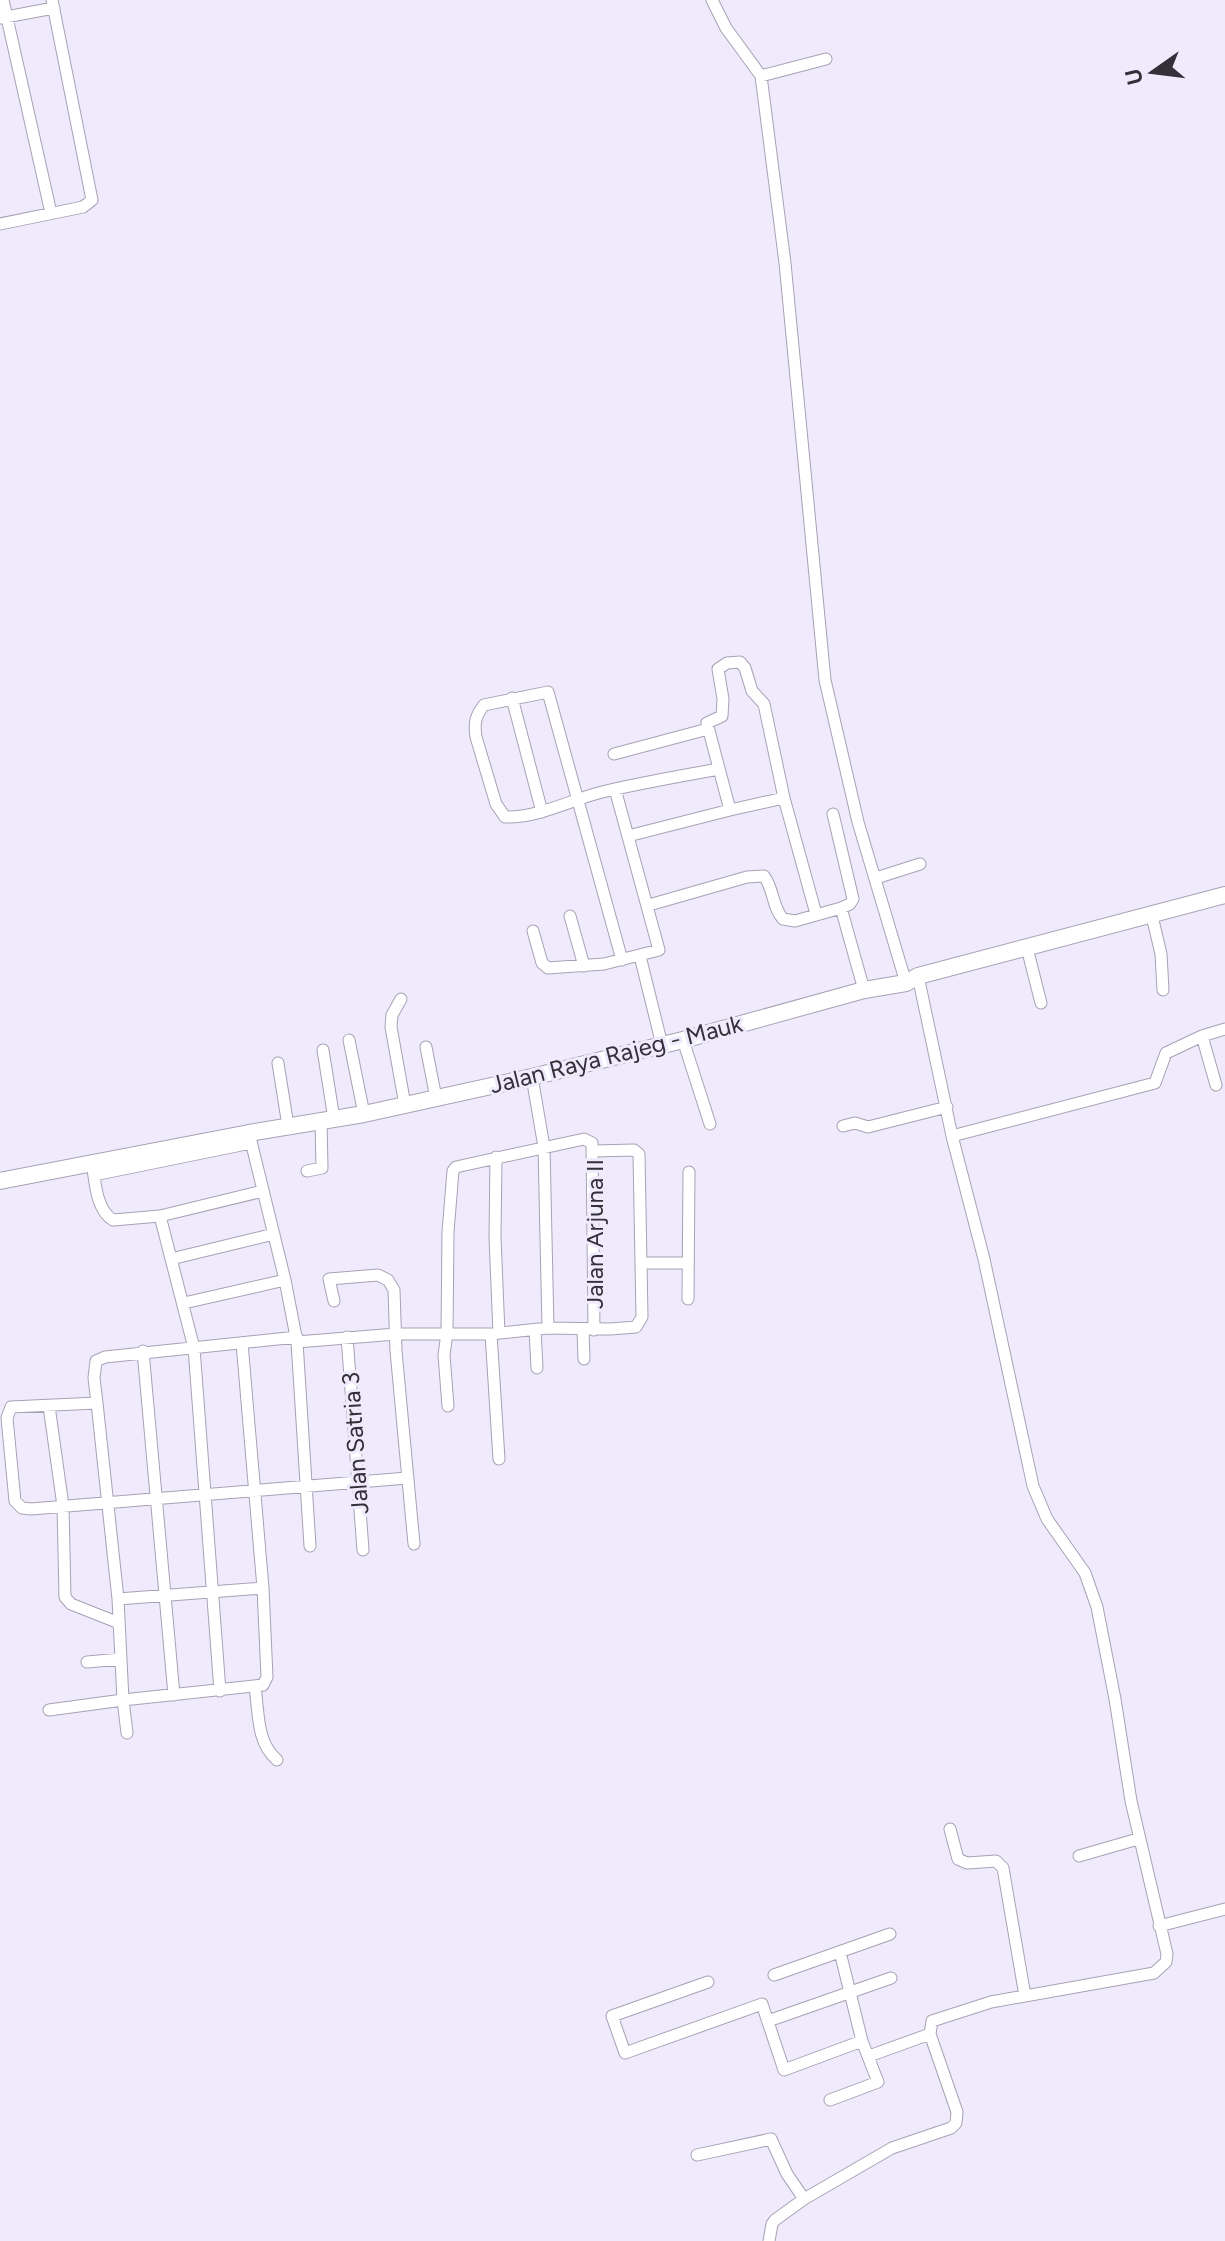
<svg xmlns="http://www.w3.org/2000/svg" width="1225" height="2241" font-family="Figtree,sans-serif">
	<rect width="100%" height="100%" fill="#efebfc"/>
	<g fill="none" stroke-linecap="round" stroke-linejoin="round">
		<g stroke="#a7a1b5" stroke-width="13">
			<path id="minor" d="M3 0 51 213
				M712 0 726 28 761 76 785 263 825 680 858 822 906 983
				M0 18 54 8
				M761 76 826 59
				M0 224 83 207 92 200 52 0
				M512 698 542 812
				M614 754 708 729
				M784 798 730 810 707 723 722 716 723 699 718 669 727 663 740 662 745 668 752 691 764 704 784 798 816 914
				M833 814 853 899 850 904 841 908
				M628 836 730 810
				M876 878 920 864
				M649 905 747 877 764 876C774 889 772 907 783 919L795 921 841 908 864 990
				M570 916 584 966
				M1152 916 1161 954 1163 990
				M533 931 542 963 548 968 604 964 659 950 615 789
				M1027 948 1041 1003
				M640 956 662 1045
				M622 960 548 692 484 705C475 716 474 724 476 737L496 804 505 817C538 818 570 800 602 792 640 783 680 776 719 769
				M401 999 392 1015 391 1027 405 1105
				M1202 1036 1216 1085
				M349 1040 364 1114
				M683 1040 710 1124
				M426 1047 436 1098
				M323 1050 334 1119
				M278 1063 288 1126
				M532 1077 544 1147 548 1328
				M843 1126 855 1123 868 1127 947 1107
				M249 1133 285 1280 297 1342 310 1546
				M952 1136 1155 1083 1166 1053 1202 1036 1225 1029
				M496 1157 495 1238 499 1333
				M92 1162C95 1181 96 1210 113 1220L160 1216 194 1348 220 1691
				M307 1171 322 1168 321 1121
				M94 1175 251 1143
				M160 1216 263 1191
				M171 1259 274 1234
				M641 1263H688
				M688 1299 689 1172
				M334 1301 329 1279 378 1275 388 1280 394 1290 396 1351 414 1544
				M184 1303 285 1280
				M535 1330 537 1368
				M583 1330 584 1359
				M491 1334 499 1459
				M297 1337 105 1357 96 1361 94 1378 97 1403 11 1407 7 1418 15 1501 22 1508 31 1509 407 1478
				M347 1337 363 1550
				M297 1342 396 1334H491L548 1328 610 1329 636 1327 642 1317 639 1154 634 1150 594 1151
				M143 1351 174 1695
				M97 1403 118 1599 123 1700 263 1685 267 1677 263 1588 242 1343
				M49 1406 63 1506 65 1597 71 1604 119 1623
				M448 1406 444 1355 447 1333 448 1232 453 1171 456 1167 584 1139 592 1143 594 1330
				M118 1599 263 1588
				M87 1662 121 1659
				M255 1687C259 1712 256 1742 277 1760
				M49 1710 123 1700 127 1733
				M950 1829 958 1859 967 1863 996 1861 1003 1868 1025 1996
				M1079 1856 1138 1839
				M1159 1926 1225 1909
				M840 1952 862 2041
				M774 1975 890 1934
				M708 1982 612 2016 625 2053 762 2004 784 2070 862 2041 878 2082 830 2100
				M768 2021 891 1978
				M869 2056 930 2034
				M697 2155 771 2139 787 2174 804 2199
				M769 2241 772 2224 775 2220 804 2199 892 2148 951 2128 956 2123 957 2112 930 2034 932 2021 991 2002 1154 1973 1166 1962 1167 1954 1131 1801 1115 1699 1097 1607 1085 1573 1047 1519 1033 1486 984 1259 952 1136 918 976"/>
		</g>
		<g stroke="#a7a1b5" stroke-width="18">
			<path id="secondary" d="M0 1181 249 1133 364 1114 532 1077 683 1040 864 990 906 983 918 976 1225 895"/>
		</g>
		<use href="#minor" stroke="#fff" stroke-width="11"/>
		<use href="#secondary" stroke="#fff" stroke-width="16"/>
	</g>
	<g text-anchor="middle" dominant-baseline="central" stroke-width="6" stroke-linejoin="round" paint-order="stroke">
		<g font-size="24" fill="#333039" stroke="#efebfc">
			<text transform="translate(616 1054) rotate(-14)">Jalan Raya Rajeg - Mauk</text>
			<text transform="translate(594 1234) rotate(-90)">Jalan Arjuna II</text>
			<text transform="translate(355 1443) rotate(-94)">Jalan Satria 3</text>
		</g>
	</g>
	<g transform="translate(1153 72) rotate(256)" stroke="#efebfc" stroke-width="6" paint-order="stroke">
	<path d="M0-6L14 30L0 20L-14 30Z" fill="#333039"/>
	<text y="-12" font-size="22" font-weight="bold" text-anchor="middle" fill="#333039">U</text>
	</g>
</svg>
